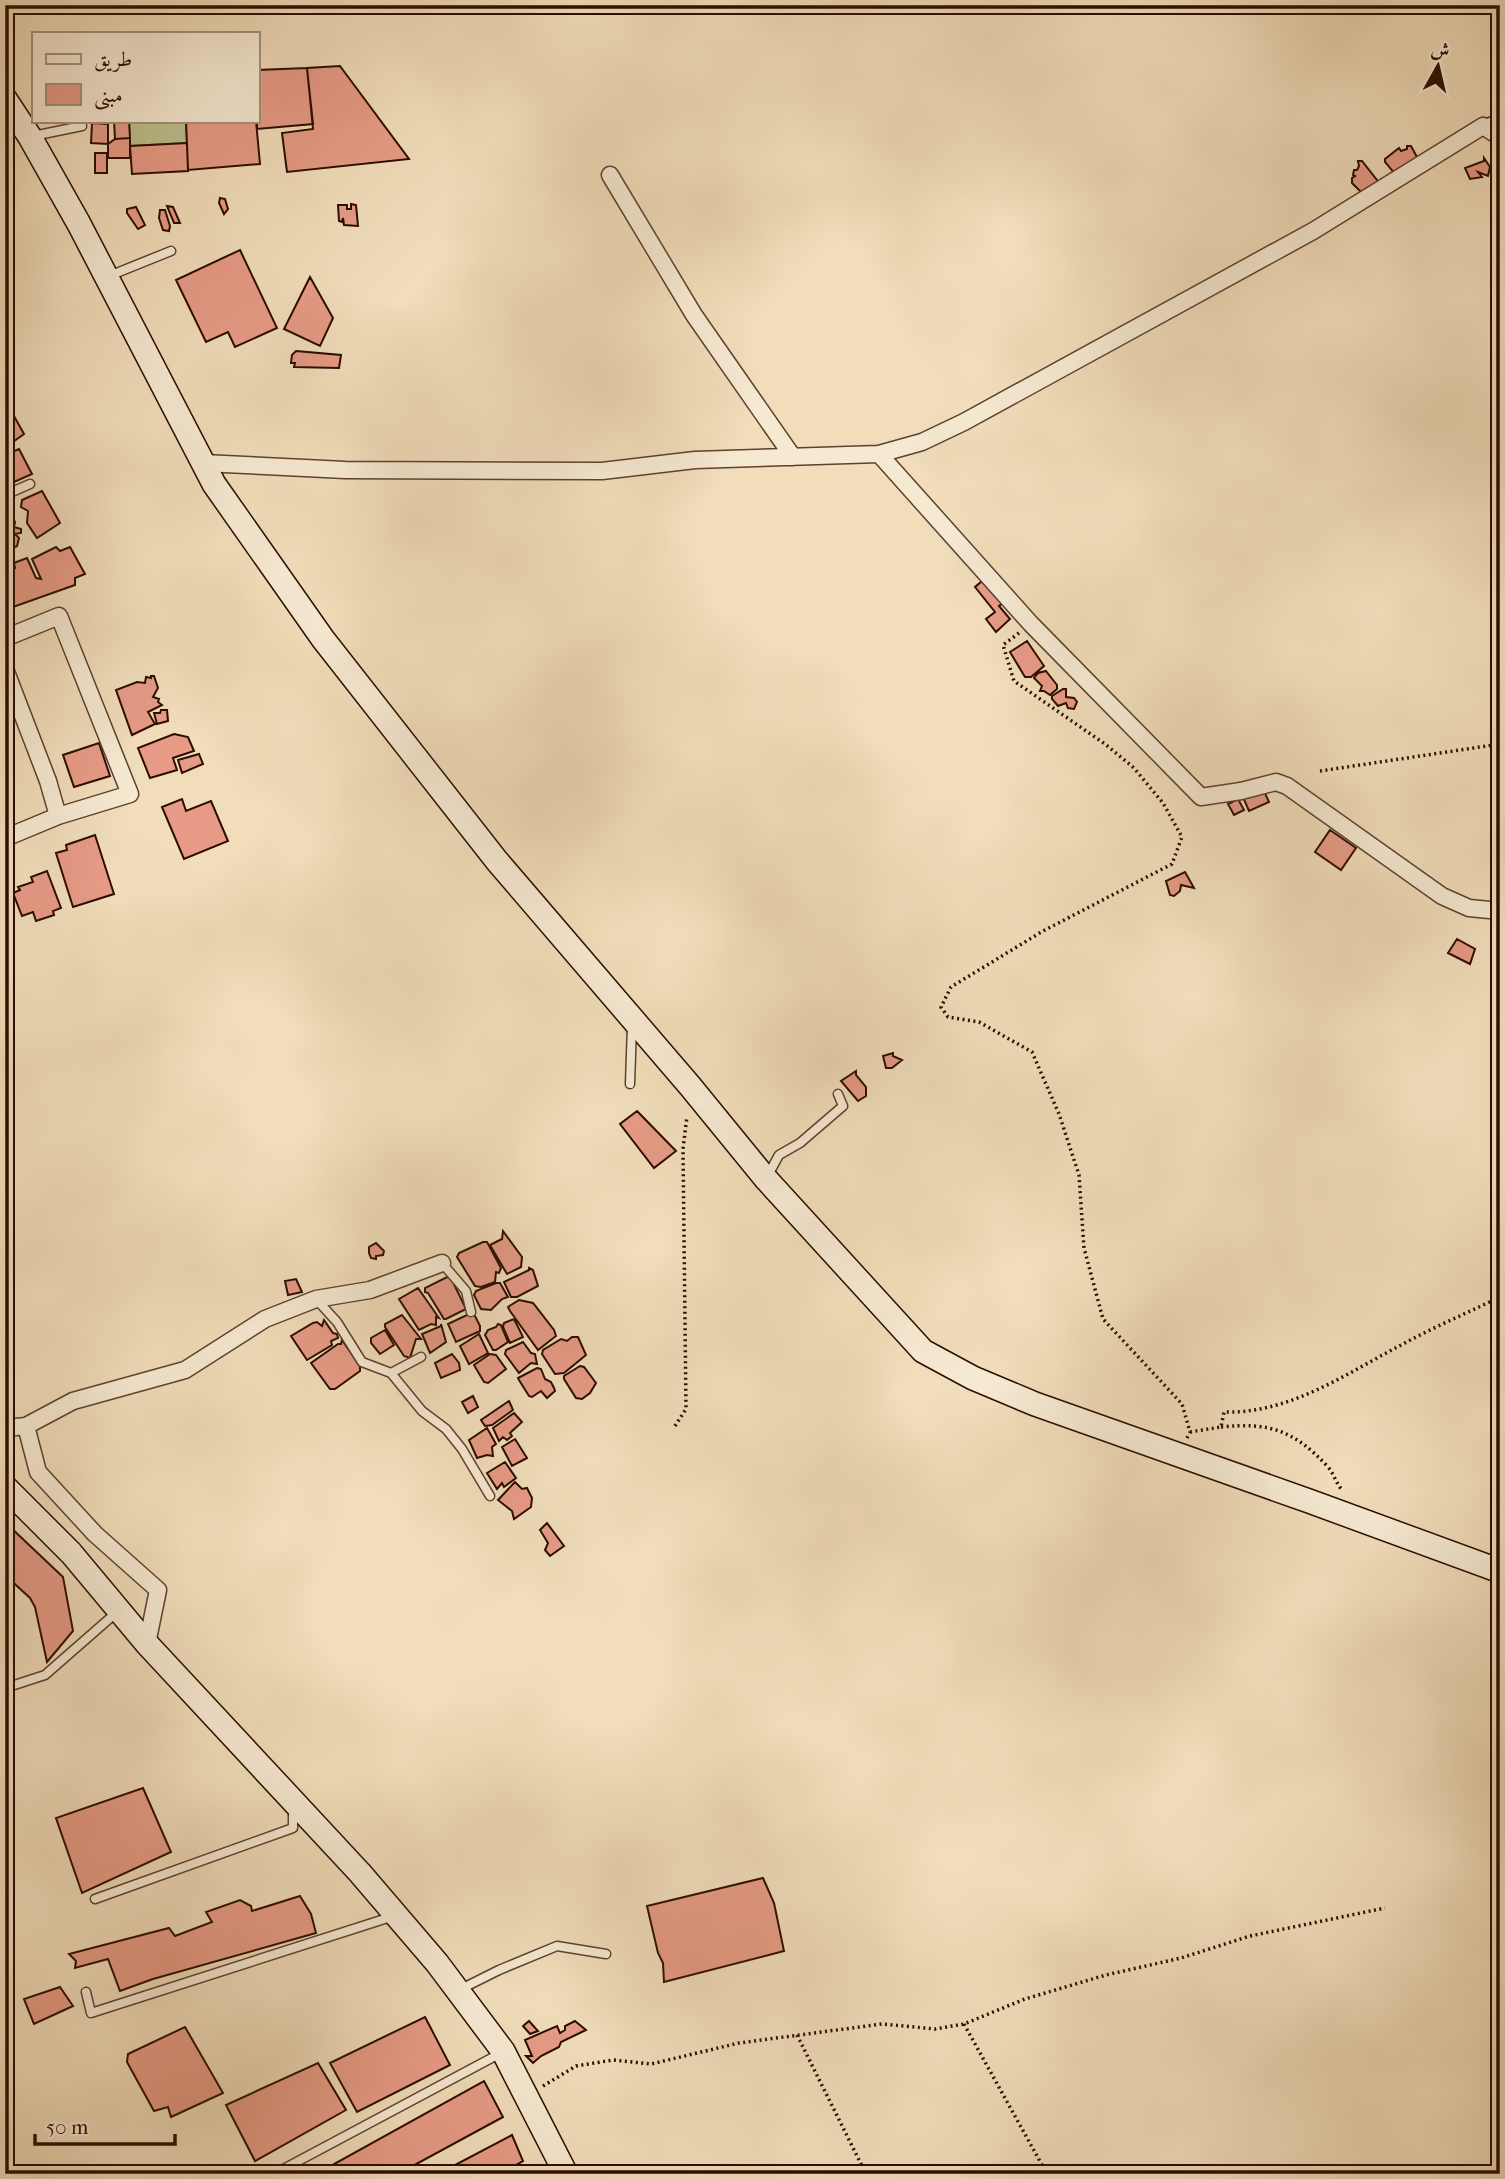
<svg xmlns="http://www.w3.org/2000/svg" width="1505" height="2179" font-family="'IM FELL French Canon',Amiri,serif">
	<rect width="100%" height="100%" fill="#f1ddba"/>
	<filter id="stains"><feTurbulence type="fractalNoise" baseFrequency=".00286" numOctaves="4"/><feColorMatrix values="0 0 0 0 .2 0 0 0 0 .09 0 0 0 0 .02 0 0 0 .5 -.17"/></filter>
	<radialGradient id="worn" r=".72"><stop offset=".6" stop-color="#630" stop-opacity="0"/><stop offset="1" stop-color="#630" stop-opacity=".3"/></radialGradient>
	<path fill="#bcc08e" stroke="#746647" stroke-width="2" d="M129 121H186L187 143 130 146Z"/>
	<path fill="#e79b86" stroke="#2c0c00" stroke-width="2" d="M340 66 409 159 287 172 282 133 313 129 307 68Z
		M307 68 313 124 257 129V70Z
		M114 121H129L130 138 115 139Z
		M186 121H256L260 164 188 170Z
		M92 123 108 124V144L91 143Z
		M130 138V158H108V144L115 139Z
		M187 143 188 171 132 174 130 146Z
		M1407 146H1411L1418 159 1395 174 1385 162V159L1399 148 1401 151 1407 149Z
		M95 153H107V173H95Z
		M1484 158 1490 167 1488 176 1478 172 1482 177 1470 179 1465 168 1484 161Z
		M1358 161H1362L1380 184 1362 193 1352 183V178L1355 176 1353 175 1354 170H1357L1359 166Z
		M220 198 225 199 228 209 224 214 219 203Z
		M351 204 356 205 358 226 344 225 343 218 342 222 339 221 338 205H347V209H351Z
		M167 206 173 207 180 223H174Z
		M136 207 145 225 138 229 127 213V209Z
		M160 210H165L170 226 169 231 163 230 159 218Z
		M240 250 277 328 235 347 228 332 206 342 176 280Z
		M310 277 333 318 320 346 284 329Z
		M296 351 341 355 339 368 294 367 295 363H291L292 355Z
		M5 400 24 434 6 447 5 446Z
		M19 449 32 474 5 486V455Z
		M42 491 60 523 37 538 27 523 28 511 21 507 22 500Z
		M5 509H7L15 522 14 527 21 529V533L15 534 19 538 17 546 5 552Z
		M56 547 60 551 70 547 85 574 75 578V585L13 607 5 585V571L15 568 14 563 27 558 36 578 41 579 32 559Z
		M987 577 1007 600 999 606 1010 619 996 632 986 619 995 612 975 587Z
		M1027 641 1044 666 1031 677H1025L1010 652Z
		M1046 671 1057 685V689L1050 695 1044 691H1040L1042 686 1034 678 1038 673Z
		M151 676H154L158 688 153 697 159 699 158 702 162 705 148 712 155 724 132 735 116 690 137 682 145 683 146 677 151 678Z
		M5 687 15 710 14 716 5 720Z
		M1063 689H1066V697L1074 698 1077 702 1074 709 1068 708 1066 703 1058 706 1052 699V696Z
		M161 710H167L168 721 157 724 154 713H160Z
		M174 734 188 737 194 751 173 758 177 770 150 778 138 748Z
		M99 743 110 776 74 787 63 755Z
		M199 754 203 764 182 773 178 760Z
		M1263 789 1269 802 1249 811 1243 797Z
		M182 799 186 811 211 801 228 841 184 859 162 807Z
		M1238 799 1244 810 1234 815 1228 804Z
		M1330 830 1356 848 1341 870 1315 852Z
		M95 835 114 894 73 907 56 853 67 850 66 845Z
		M47 871 61 908 53 911 54 915 36 921 33 912 22 916 13 893 20 890 18 887 33 882 31 877Z
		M1185 872 1194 888 1181 885 1180 891 1174 896 1170 895 1166 881Z
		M1457 939 1475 949 1470 964 1448 953Z
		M893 1053V1056L902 1060 892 1068H886L883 1056Z
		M856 1071V1075L866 1087V1096L858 1101 841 1081Z
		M637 1111 676 1151 654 1168 620 1124Z
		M503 1231 522 1257 521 1267 507 1274 490 1245 502 1239Z
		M483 1242H487L501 1268 499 1273 496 1272 495 1282 481 1287 475 1286 457 1257 459 1253Z
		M376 1243 384 1251 383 1255 376 1256V1259L371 1258 369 1253V1247Z
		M529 1268 533 1270 538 1286 517 1297H511L504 1282 529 1270Z
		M447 1277 451 1278 466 1309 446 1319H444L428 1293 425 1292V1288Z
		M296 1279 302 1292 288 1295 285 1281Z
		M496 1283H500L508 1297 502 1299 491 1310 481 1309 474 1295 476 1291Z
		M418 1288 439 1318 436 1317V1325L431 1324 419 1330 399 1299Z
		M519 1300 533 1303 554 1330 556 1336 538 1350 510 1311 508 1307Z
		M469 1314H474L480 1326V1331L456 1342 448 1324Z
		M402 1315 421 1339H416L410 1358 404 1356 385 1327V1324Z
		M514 1319 523 1337 510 1343 503 1327 504 1323Z
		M324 1320 333 1333 337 1334 338 1338 331 1341 332 1345 307 1360 291 1336 313 1323 317 1322 322 1326Z
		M441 1324 446 1342 430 1353 422 1334 441 1326Z
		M498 1324 501 1325 508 1342 496 1350H493L485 1335 488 1330 496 1327Z
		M385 1330 394 1345 380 1354 371 1343V1338Z
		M479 1334 488 1353 469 1364 460 1346Z
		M572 1337H578L586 1355 564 1373 555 1374 542 1354 543 1350 561 1339 567 1341Z
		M342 1340 360 1366V1371L335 1389H330L311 1363 338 1344H341Z
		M523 1342 531 1353 535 1354 537 1364 531 1363 519 1373 505 1354 506 1350Z
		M452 1354 459 1363 460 1370 441 1378 435 1363Z
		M490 1354 496 1355 506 1369 488 1383 484 1382 474 1365Z
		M580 1366 584 1367 596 1383 590 1393 582 1399 576 1398 564 1379V1376Z
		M537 1368 541 1369 545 1379 551 1382 554 1388 555 1391 547 1398 541 1391 532 1397 529 1396 519 1380 518 1378Z
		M473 1396 478 1407 468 1413 462 1402Z
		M509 1401 513 1410 492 1425 485 1426 481 1420Z
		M514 1413 522 1422 510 1433 512 1436 507 1440 503 1437 499 1441 493 1428Z
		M487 1428 496 1444 492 1447 493 1456 487 1455 477 1458 469 1440Z
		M515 1439 527 1458 512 1466 502 1447Z
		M505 1462 516 1478 504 1487 502 1483 497 1489 487 1473Z
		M515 1482 522 1489 527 1488 532 1498 531 1507 514 1519 512 1511 498 1500Z
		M547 1523 564 1546 550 1556 545 1550 548 1543 540 1530Z
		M8 1525 63 1577 73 1631 47 1662 35 1607 30 1598 5 1575V1528Z
		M5 1648 13 1676 5 1678Z
		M143 1788 171 1852 82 1893 56 1818Z
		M763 1878 774 1903 784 1951 664 1982 663 1963 658 1953 647 1906Z
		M300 1896 311 1914 316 1933 153 1979 120 1991 108 1959 75 1968 76 1961 69 1954 169 1928 175 1936 212 1922 206 1912 240 1900 251 1906 252 1911Z
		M60 1987 73 2006 34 2024 24 1999Z
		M425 2017 450 2065 357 2112 330 2063Z
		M529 2021 538 2031 530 2034 523 2026Z
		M575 2021 586 2030 561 2042 559 2047 541 2056 533 2063 526 2056H532L525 2040 557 2026 560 2033 565 2030V2026Z
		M185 2027 223 2093 171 2117 168 2107 154 2111 127 2062 128 2054Z
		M318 2063 346 2110 255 2161 226 2105Z
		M484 2081 503 2117 398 2174H316Z
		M512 2135 523 2161 500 2174H438Z"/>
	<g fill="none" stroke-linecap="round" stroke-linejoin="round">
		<g stroke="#5d402e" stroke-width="11">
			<path id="lane" d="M1484 125 1500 117
				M33 136 82 126
				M109 276 171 251
				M5 495 30 484
				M630 1084 632 1025
				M767 1177 779 1155 800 1143 843 1106 838 1094
				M442 1263 466 1291 471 1312
				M316 1299 337 1322 362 1362 391 1373 421 1357
				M391 1373 422 1411 446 1429 462 1449 490 1496
				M5 1688 45 1675 117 1612
				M95 1899 293 1828V1810
				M461 1989 499 1970 557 1946 606 1954
				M86 1992 91 2013 394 1916
				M274 2174 501 2053"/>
		</g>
		<g stroke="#5d402e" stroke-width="19">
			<path id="street" d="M610 175 694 315 793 457
				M879 454 1031 624 1201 797 1241 791 1276 782 1287 786 1442 896 1469 908 1500 911
				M203 463 345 470 602 471 695 460 879 454 922 442 964 422 1313 231 1483 126 1500 137
				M5 638 59 616 130 794 58 816
				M5 669 48 781 58 816 5 838
				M5 1428 26 1426
				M147 1644 158 1590 95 1534 38 1472 26 1426 73 1401 185 1370 265 1319 316 1299 370 1290 442 1263"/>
		</g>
		<g stroke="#2c0c00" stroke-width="26">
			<path id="secondary" d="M5 99 30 137 79 224 214 484 323 639 497 861 690 1086 766 1179 923 1351 973 1378 1035 1404 1309 1501 1500 1571
				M5 1487 71 1553 147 1644 360 1873 437 1963 503 2051 566 2174"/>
		</g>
		<path stroke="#2c0c00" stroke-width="3.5" stroke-dasharray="2 3.5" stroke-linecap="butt" d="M1019 633 1003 645 1014 681 1105 744 1134 768 1163 803 1182 837 1172 864 1043 931 951 987 941 1007 948 1017 979 1022 1032 1052 1059 1114 1079 1175 1084 1248 1103 1319 1182 1404 1190 1432 1187 1438
			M1320 771 1500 744
			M1491 953 1500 959
			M675 1426 686 1409 683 1149 687 1116
			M1221 1427C1269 1422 1294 1430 1328 1467 1334 1474 1336 1483 1342 1490
			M1190 1432 1221 1427 1224 1412C1290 1414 1347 1373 1403 1344 1434 1327 1467 1313 1500 1297
			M964 2024 1047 2174
			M797 2035 866 2174
			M543 2086 576 2066 613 2060 651 2064 739 2043 882 2024 935 2029 964 2024 1025 1999 1106 1975 1181 1958 1250 1936 1385 1908"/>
		<use href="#lane" stroke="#f6e9d2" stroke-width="8"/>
		<use href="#street" stroke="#f6e9d2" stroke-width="16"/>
		<use href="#secondary" stroke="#f6e9d2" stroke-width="23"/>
	</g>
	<rect width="1505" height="2179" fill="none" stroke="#f1ddba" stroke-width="28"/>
	<rect x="7" y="7" width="1491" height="2165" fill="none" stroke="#2c0c00" stroke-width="3.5"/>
	<rect x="14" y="14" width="1477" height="2151" fill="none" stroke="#2c0c00" stroke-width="2"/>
	<rect x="32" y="32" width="228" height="91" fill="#f6e9d2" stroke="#a5917e" stroke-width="2"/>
	<rect x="46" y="54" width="35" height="10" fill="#f6e9d2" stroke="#a5917e" stroke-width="2"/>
	<text x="94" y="66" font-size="21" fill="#2c0c00">طريق</text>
	<rect x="46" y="84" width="35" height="21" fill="#e79b86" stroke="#a5917e" stroke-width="2"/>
	<text x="94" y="102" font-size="21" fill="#2c0c00">مبنى</text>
	<g transform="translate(1438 66) rotate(8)" stroke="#f6e9d2" stroke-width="5" paint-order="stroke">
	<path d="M0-5L12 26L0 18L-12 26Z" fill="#2c0c00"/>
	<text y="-10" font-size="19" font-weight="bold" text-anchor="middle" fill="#2c0c00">ش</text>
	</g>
	<path d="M35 2134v10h140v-10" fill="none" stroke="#2c0c00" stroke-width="3.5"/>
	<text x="46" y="2134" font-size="21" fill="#2c0c00" stroke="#f6e9d2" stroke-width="5" paint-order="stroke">50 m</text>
	<rect width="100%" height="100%" filter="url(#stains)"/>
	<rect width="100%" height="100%" fill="url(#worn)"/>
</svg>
